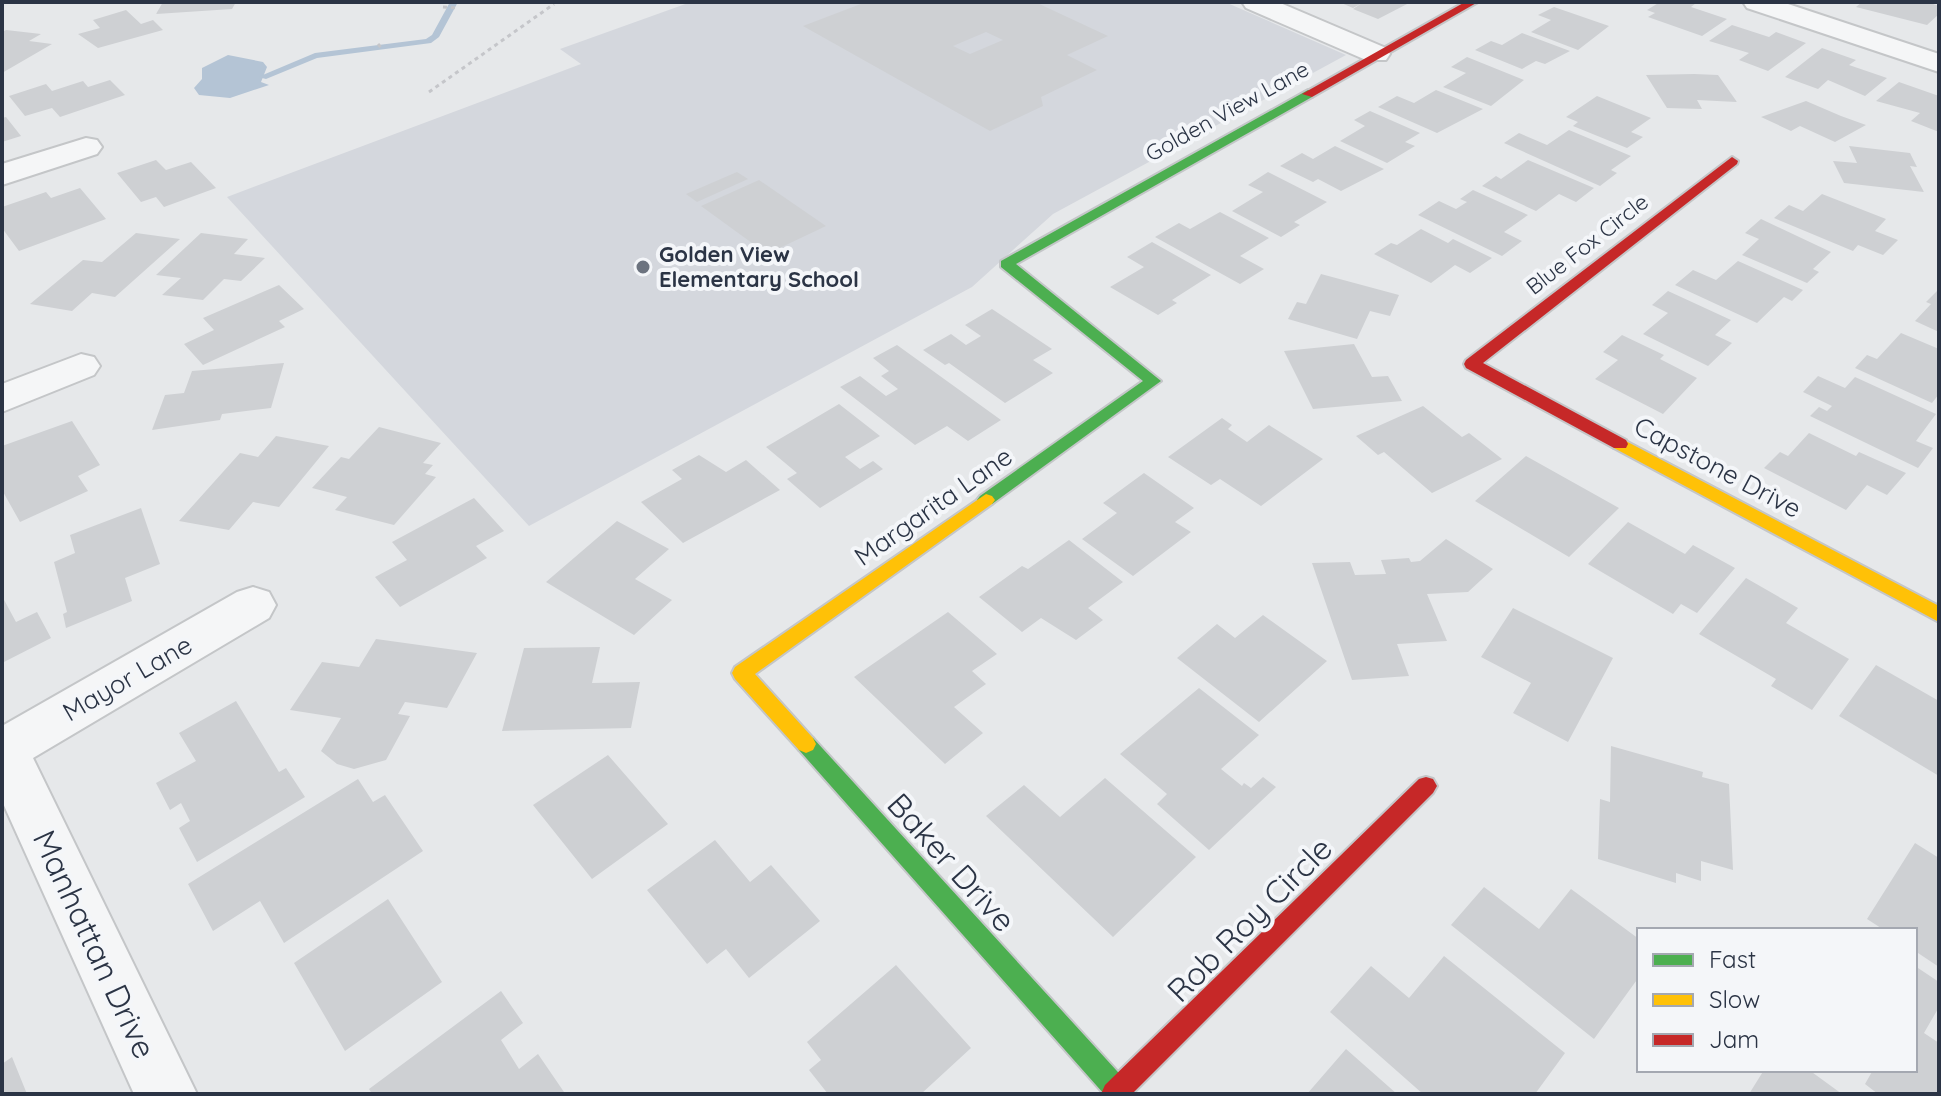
<svg xmlns="http://www.w3.org/2000/svg" width="1941" height="1096" font-family="Quicksand,sans-serif">
	<rect width="100%" height="100%" fill="#e6e8ea"/>
	<path fill="#d4d7dd" d="M691 2H1225L1346 55 1053 214 972 287 529 526 227 197 581 64 560 49Z"/>
	<path fill="#b4c4d5" d="M228 55 263 62 267 67 261 82 269 85 230 98 199 95 194 88 202 79V68Z"/>
	<g fill="none" stroke-linecap="round" stroke-linejoin="round">
		<path fill="#b4c4d5" fill-rule="evenodd" d="M450 2H458L439 37 431 43 317 58 266 79 258 77 315 53 426 39 432 35Z"/>
	</g>
	<path fill="#ced0d3" fill-rule="evenodd" d="M163 2H236L232 9 156 14Z
		M866 2H1035L1108 36 1067 55 1097 70 1041 97 1043 106 990 131 803 26ZM986 32 1003 40 970 54 953 46Z
		M1339 2H1411L1378 19 1353 9 1362 3 1353 8Z
		M1660 2H1692L1696 3 1691 7 1727 19 1702 36 1648 17 1655 13 1647 10Z
		M1862 2H1927L1939 6V14L1927 25 1856 7Z
		M1554 7 1609 26 1578 50 1531 32 1551 20 1538 15Z
		M126 10 141 24 153 20 163 30 98 48 78 34 100 28 93 20Z
		M1732 25 1769 37 1776 32 1806 43 1768 71 1739 60 1749 53 1709 41Z
		M6 30 41 34 29 41 52 44 2 73V32Z
		M1522 33 1570 51 1545 64 1536 61 1522 69 1475 50 1491 41 1502 45Z
		M1822 48 1856 60 1849 65 1887 78 1865 96 1828 80 1818 89 1785 77Z
		M1467 57 1524 80 1491 106 1443 87 1466 73 1451 67Z
		M1694 74 1718 75 1737 102 1697 100 1702 109 1667 108 1646 75Z
		M110 80 125 95 60 117 52 108 25 116 9 96 46 84 52 91 83 81 88 87Z
		M1899 82 1939 96V132L1911 121 1920 113 1876 101Z
		M1436 90 1483 109 1437 133 1378 107 1397 96 1414 103Z
		M1597 96 1651 118 1631 132 1643 137 1627 148 1573 126 1578 122 1566 117Z
		M1806 101 1841 116 1866 125 1835 142 1800 126 1791 131 1761 117Z
		M1370 111 1420 133 1405 142 1415 146 1387 163 1340 141 1365 126 1354 120Z
		M6 117 21 136 2 142V118Z
		M1569 130 1631 156 1611 170 1617 173 1600 186 1504 143 1519 133 1547 145Z
		M1335 146 1384 169 1341 191 1318 179 1313 182 1280 166 1302 153 1313 159Z
		M1849 146 1910 153 1917 167 1910 166 1924 192 1844 183 1833 161 1857 163Z
		M156 160 166 170 191 162 216 188 164 207 156 197 141 202 117 173Z
		M1528 160 1594 188 1576 202 1559 194 1536 211 1482 186 1496 176 1501 179Z
		M737 172 748 179 697 202 686 194Z
		M1268 172 1327 202 1294 222 1300 225 1281 237 1232 211 1263 192 1248 185Z
		M759 180 826 226 767 254 701 206Z
		M80 188 106 219 19 251 2 228V207L46 192 51 198Z
		M1473 190 1528 215 1504 232 1522 241 1502 256 1418 215 1439 201 1456 209 1467 202 1460 199Z
		M1822 194 1886 219 1875 231 1898 240 1883 255 1858 245 1853 251 1774 218 1789 205 1803 211Z
		M1220 212 1269 238 1240 256 1264 269 1240 284 1155 237 1179 223 1190 229Z
		M1761 219 1831 252 1813 269 1819 272 1807 283 1742 255 1759 239 1745 233Z
		M1421 229 1448 243 1453 239 1492 258 1470 273 1455 265 1431 283 1374 254 1391 243 1397 245Z
		M136 233 180 239 115 297 92 293 72 311 30 304 83 260 102 262Z
		M201 233 248 239 234 254 265 258 241 281 224 279 203 300 162 295 181 278 156 275Z
		M1152 242 1211 275 1172 300 1177 303 1158 315 1110 287 1144 267 1127 257Z
		M1738 261 1803 290 1792 301 1784 297 1757 323 1675 285 1693 270 1716 280Z
		M1321 274 1399 295 1390 316 1370 311 1357 339 1288 319 1297 302 1306 304Z
		M279 285 304 309 279 321 285 327 203 365 184 344 214 330 203 318Z
		M1668 291 1731 320 1715 335 1732 343 1708 366 1643 334 1668 313 1652 305Z
		M1937 291H1939V332L1915 321 1931 304 1926 302Z
		M992 309 1052 349 1033 360 1053 373 1005 403 949 363 945 365 923 350 951 334 966 345 981 336 965 325Z
		M1901 333 1939 349V394L1932 403 1855 368 1867 355 1877 359Z
		M1622 335 1664 355 1660 359 1697 378 1663 414 1595 379 1618 360 1603 352Z
		M1354 344 1372 377 1388 376 1402 401 1313 409 1284 351Z
		M897 345 1001 420 968 441 947 426 915 445 840 387 860 376 886 396 898 389 881 376 889 371 873 358Z
		M284 363 271 408 222 414 220 420 152 430 165 395 184 393 192 371Z
		M1818 376 1845 388 1855 377 1936 414 1916 441 1933 448 1918 468 1810 416 1819 407 1827 411 1832 406 1803 392Z
		M839 404 880 436 845 457 860 469 873 461 883 469 820 508 787 479 797 473 766 447Z
		M1423 406 1462 437 1469 433 1502 459 1432 493 1384 452 1378 455 1356 436Z
		M1222 418 1232 425 1228 429 1247 442 1269 425 1323 459 1261 506 1220 479 1211 485 1168 457Z
		M72 421 100 465 78 476 88 491 20 522 2 490V446Z
		M379 427 441 443 423 463 433 465 425 474 436 477 394 525 335 510 347 497 312 488 341 457 349 459Z
		M1809 433 1856 456 1859 452 1906 473 1887 495 1867 485 1846 510 1764 468 1780 452 1788 456Z
		M276 436 329 446 279 507 253 502 229 530 179 521 240 453 258 457Z
		M699 455 726 472 746 460 780 490 683 543 641 502 682 479 672 470Z
		M1526 456 1619 508 1569 557 1475 501Z
		M1144 473 1194 508 1175 522 1191 532 1133 576 1082 539 1117 513 1103 503Z
		M474 498 504 531 476 546 487 558 400 607 375 577 407 560 392 542Z
		M141 508 160 564 125 578 132 601 66 628 63 614 67 612 54 562 75 553 70 535Z
		M617 521 669 549 635 579 672 600 634 635 546 582Z
		M1628 522 1685 554 1693 545 1735 568 1697 613 1681 604 1673 614 1588 564Z
		M1446 539 1493 569 1468 592 1427 594 1447 641 1397 644 1409 676 1352 680 1312 563 1350 562 1355 575 1386 574 1381 560 1409 558 1411 562 1420 561Z
		M1069 540 1123 582 1088 608 1103 620 1076 640 1041 618 1022 632 979 597 1022 566 1028 569Z
		M1746 578 1798 608 1786 623 1849 659 1812 710 1771 686 1776 679 1699 634Z
		M2 596 16 622 37 612 51 638 2 663Z
		M1513 608 1613 658 1568 742 1513 713 1531 683 1481 657Z
		M948 612 997 654 972 671 986 684 954 707 983 733 945 764 854 677Z
		M1263 615 1327 661 1259 722 1177 658 1217 624 1235 638Z
		M376 639 477 653 447 708 405 702 398 714 410 716 386 760 354 769 337 764 321 751 341 718 290 710 322 662 359 667Z
		M600 647 592 683 640 682 631 728 502 731 524 648Z
		M1876 665 1939 701V776L1839 716Z
		M1199 688 1259 735 1221 769 1242 786 1244 783 1251 788 1263 777 1276 787 1209 850 1157 804 1167 794 1120 754Z
		M236 701 279 772 286 768 305 797 197 862 179 828 190 821 181 803 170 810 156 783 196 761 179 733Z
		M1611 746 1703 772 1702 777 1729 784 1733 870 1701 861V881L1676 873V883L1598 859 1600 799 1610 802Z
		M608 755 668 824 592 879 533 805Z
		M1105 778 1196 857 1113 937 986 816 1024 785 1060 817Z
		M358 779 373 802 385 795 423 851 284 943 260 901 213 931 188 884Z
		M715 840 750 882 771 865 820 921 749 978 726 949 707 964 647 890Z
		M1915 843 1939 858V967L1915 951V930H1884L1867 919Z
		M1484 887 1539 929 1571 889 1639 939V977L1594 1039 1451 925Z
		M388 899 442 982 345 1051 294 963Z
		M1444 956 1565 1053 1535 1094H1423L1330 1012 1371 966 1409 998Z
		M896 965 971 1048 921 1094H828L809 1070 821 1060 807 1042Z
		M1915 966 1939 982V1007L1924 1033 1939 1043V1094H1878L1865 1084 1873 1070H1915Z
		M501 991 523 1023 501 1040 519 1069 538 1054 564 1092 562 1094H372L369 1089Z
		M1346 1049 1397 1094H1307Z
		M12 1057 27 1094H2V1064Z
		M1764 1070H1809L1842 1094H1749Z"/>
	<g fill="none" stroke-linecap="round" stroke-linejoin="round">
		<g stroke="#c4c6c8" stroke-width="4">
			<path id="street" d="M1242 2H1278L1386 48 1390 54 1386 60H1366L1246 8Z
				M1743 2H1782L1939 54V72L1747 8Z
				M86 138 97 140 102 147 97 154 2 185V164Z
				M81 354 94 357 100 366 94 375 2 412V384Z
				M253 587 269 592 276 605 269 618 33 758 197 1094H134L2 801V726L237 592Z"/>
		</g>
		<g stroke="#c4c6c8" stroke-width="4">
			<path id="fast" d="M1308 90 1312 91V97L1016 264 1161 381 992 504H980L977 500 980 496 1143 381 1001 267V261Z
				M806 735 813 738 1127 1082 1129 1094H1104L799 750 796 744 799 738Z"/>
		</g>
		<g stroke="#c4c6c8" stroke-width="4">
			<path id="slow" d="M1620 438 1939 606V622L1614 448 1612 444Z
				M986 494 992 496 995 500 992 504 755 674 813 738 816 744 813 750 806 753 799 750 735 679 732 673 735 667Z"/>
		</g>
		<g stroke="#c4c6c8" stroke-width="4">
			<path id="jam" d="M1465 2H1478L1312 97 1302 94Z
				M1732 157 1738 161 1737 164 1483 363 1626 440 1628 444 1626 448H1614L1466 368 1464 364 1466 360Z
				M1426 777 1433 779 1437 786 1433 793 1132 1094H1101L1105 1085 1419 779Z"/>
		</g>
		<path stroke="#c5c6ca" stroke-width="3" stroke-dasharray="4 4" stroke-linecap="butt" d="M550 2H562
			M443 7 457 8
			M378 44 383 50
			M429 92 554 4"/>
		<use href="#street" fill="#f5f6f7" fill-rule="evenodd"/>
		<use href="#fast" fill="#4caf50" fill-rule="evenodd"/>
		<use href="#slow" fill="#ffc107" fill-rule="evenodd"/>
		<use href="#jam" fill="#c62828" fill-rule="evenodd"/>
	</g>
	<circle fill="#6c737f" stroke="#f4f6f9" stroke-width="3" cx="643" cy="267" r="8"/>
	<g text-anchor="middle" dominant-baseline="central" stroke-width="8" stroke-linejoin="round" paint-order="stroke">
		<g font-size="22" fill="#2b3445" stroke="#f4f6f9">
			<text transform="translate(1227 111) rotate(-29)">Golden View Lane</text>
			<text transform="translate(1587 244) rotate(-38)">Blue Fox Circle</text>
		</g>
		<g font-size="22" font-weight="bold" fill="#2b3445" stroke="#f4f6f9" text-anchor="start">
			<text x="659" y="254">Golden View<tspan x="659" dy="25">Elementary School</tspan></text>
		</g>
		<g font-size="26" fill="#2b3445" stroke="#f4f6f9">
			<text transform="translate(1718 467) rotate(28)">Capstone Drive</text>
			<text transform="translate(933 506) rotate(-35)">Margarita Lane</text>
			<text transform="translate(127 678) rotate(-30)">Mayor Lane</text>
		</g>
		<g font-size="32" fill="#2b3445" stroke="#f4f6f9">
			<text transform="translate(952 862) rotate(48)">Baker Drive</text>
			<text transform="translate(1249 919) rotate(-45)">Rob Roy Circle</text>
			<text transform="translate(95 944) rotate(65)">Manhattan Drive</text>
		</g>
	</g>
	<rect width="1941" height="1096" fill="none" stroke="#2b3445" stroke-width="8"/>
	<rect x="1637" y="928" width="280" height="144" fill="#f4f6f9" stroke="#a4a8b1" stroke-width="2"/>
	<rect x="1653" y="954" width="40" height="12" fill="#4caf50" stroke="#a4a8b1" stroke-width="2"/>
	<text x="1709" y="968" font-size="24" fill="#2b3445">Fast</text>
	<rect x="1653" y="994" width="40" height="12" fill="#ffc107" stroke="#a4a8b1" stroke-width="2"/>
	<text x="1709" y="1008" font-size="24" fill="#2b3445">Slow</text>
	<rect x="1653" y="1034" width="40" height="12" fill="#c62828" stroke="#a4a8b1" stroke-width="2"/>
	<text x="1709" y="1048" font-size="24" fill="#2b3445">Jam</text>
</svg>
